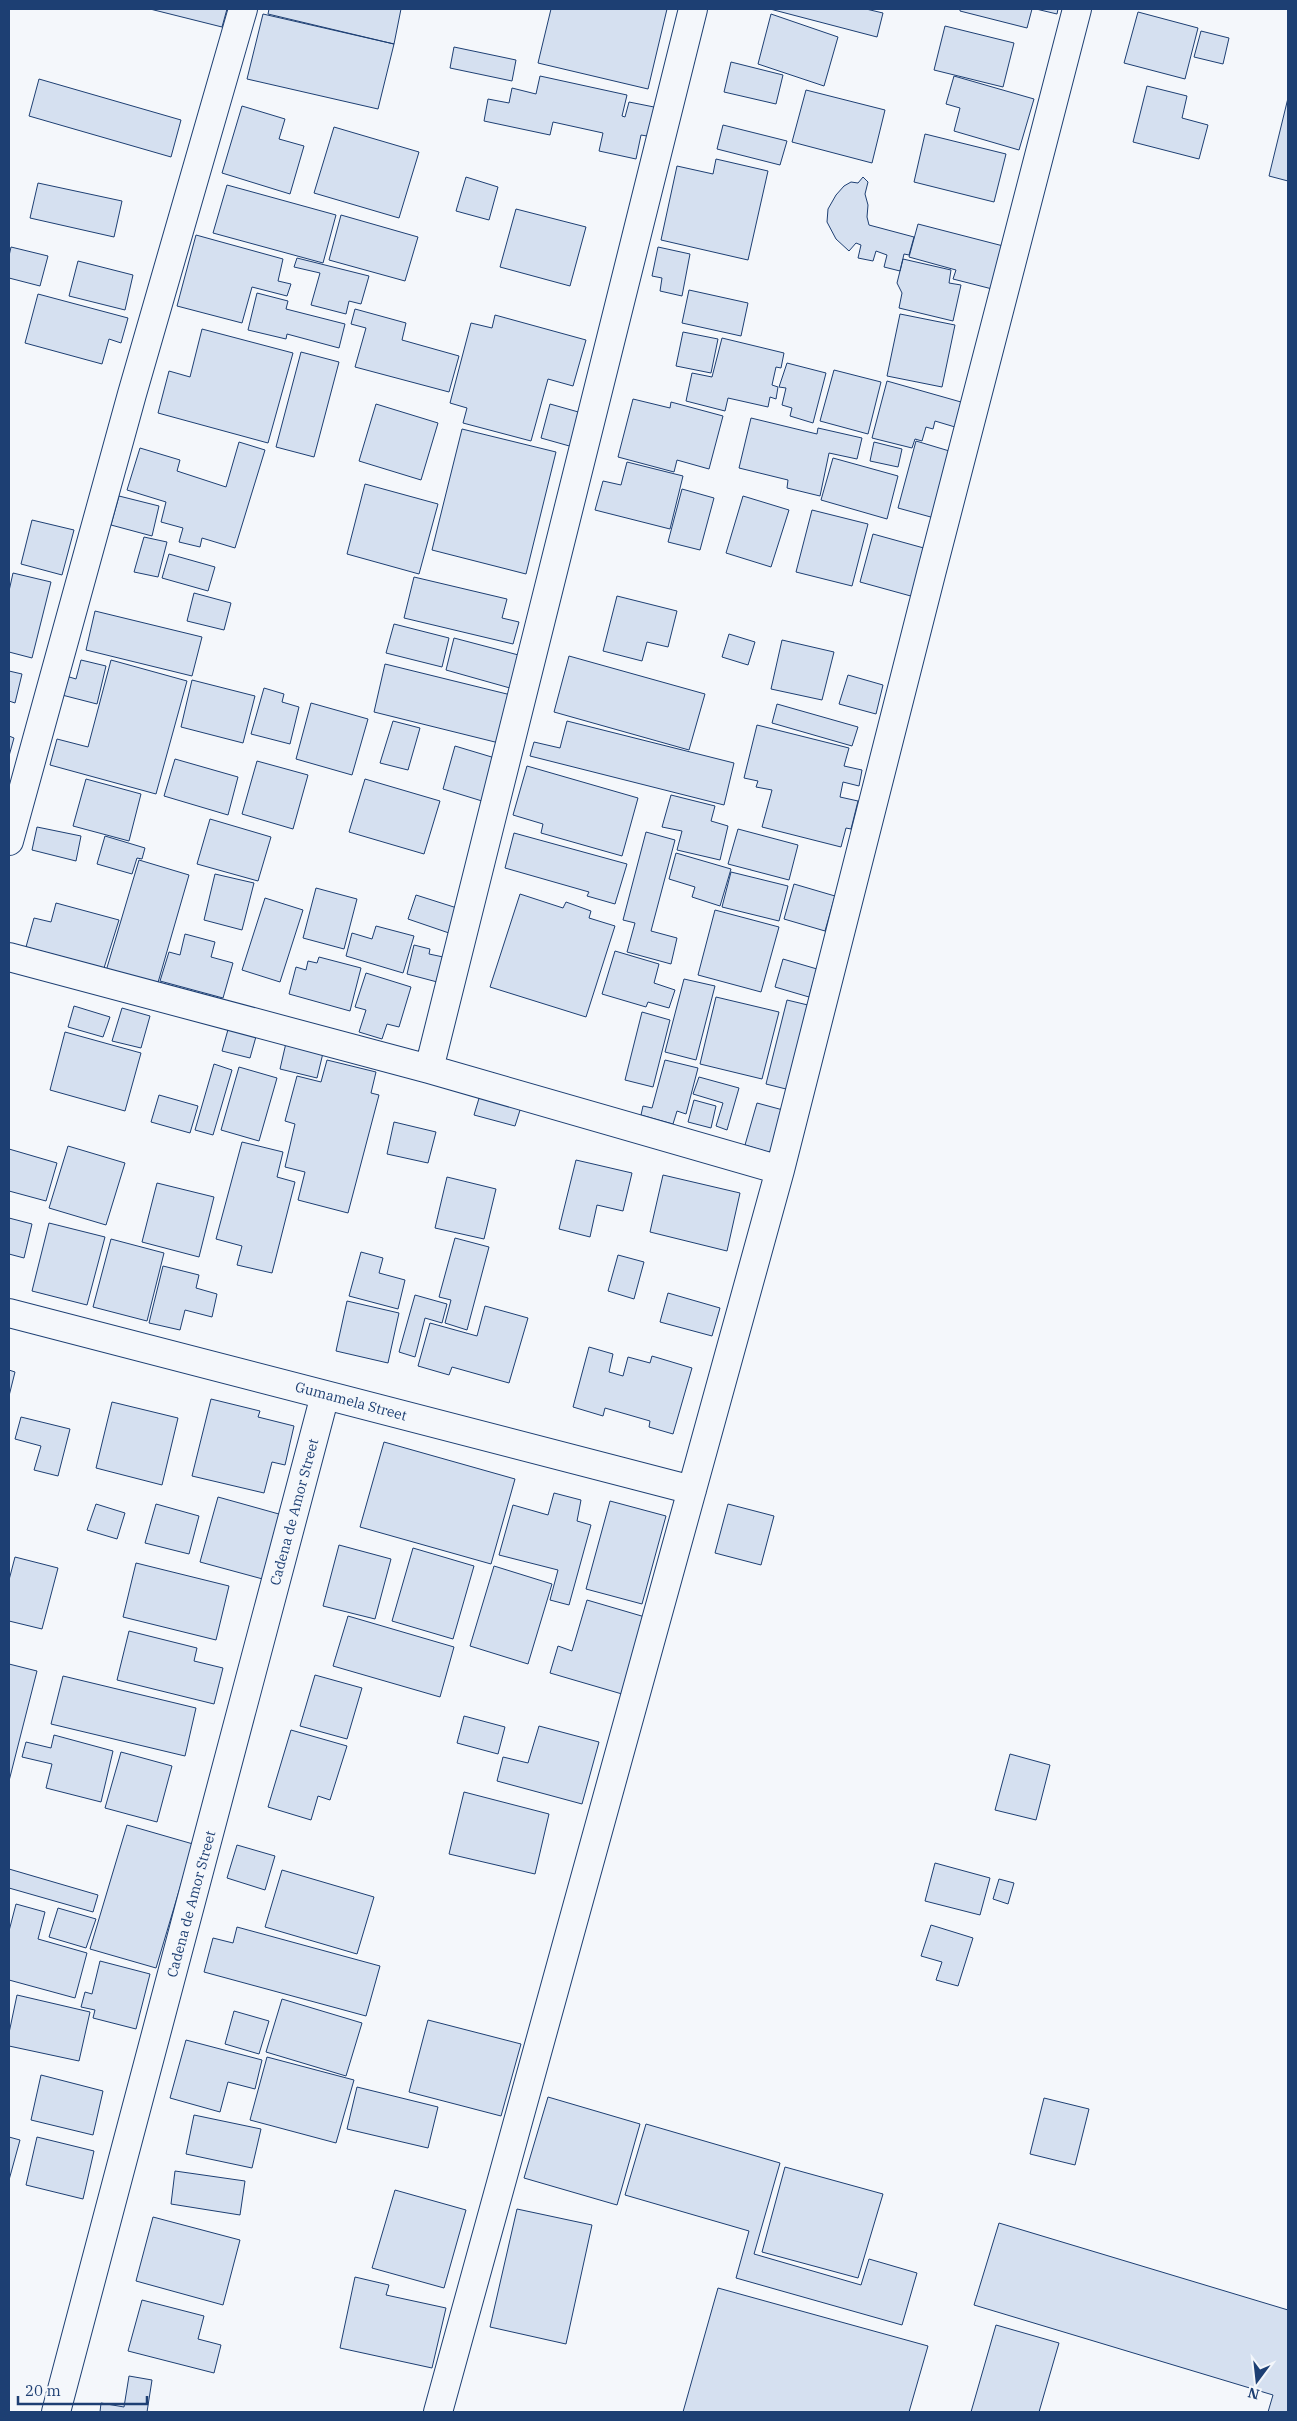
<svg xmlns="http://www.w3.org/2000/svg" width="1297" height="2421" font-family="'IBM Plex Serif',serif">
	<rect width="100%" height="100%" fill="#f4f7fb"/>
	<path fill="#d5e0f0" stroke="#1d3f73" d="M150 9H227L222 27Z
		M269 9H401L394 44 268 14Z
		M551 9H667L648 89 538 63Z
		M770 9H866L883 13 877 37Z
		M960 9H1032L1027 28 960 11Z
		M1036 9H1058L1057 14Z
		M1138 12 1198 28 1185 79 1124 63Z
		M263 14 394 44 378 109 247 79Z
		M771 14 838 37 824 86 758 64Z
		M945 26 1014 43 1003 87 934 70Z
		M1201 31 1229 38 1223 64 1194 57Z
		M454 47 516 60 512 81 450 68Z
		M731 62 783 75 776 104 724 92Z
		M540 76 627 95 622 116 625 117 629 102 659 108 653 137 641 135 636 159 599 151 603 133 553 122 550 135 484 121 488 99 509 103 512 88 536 94Z
		M954 76 1034 99 1019 150 954 131 960 108 946 104Z
		M39 79 181 120 171 157 29 116Z
		M1147 86 1187 96 1182 118 1208 125 1199 159 1133 142Z
		M806 90 885 110 872 163 792 142Z
		M1288 98V181L1269 176Z
		M242 106 285 119 279 139 304 146 290 194 222 173Z
		M723 125 787 141 780 165 717 149Z
		M334 127 419 152 399 218 314 193Z
		M925 134 1006 154 994 202 914 182Z
		M716 159 768 171 748 260 661 240 677 166 713 174Z
		M466 177 498 187 489 220 456 211Z
		M863 177 868 182 865 194 868 205 867 217 869 225 914 237 909 255 904 254 900 271 884 267 887 255 876 251 873 261 858 258 861 245 856 243 849 251 836 239 827 222 828 209 836 195 844 186 851 182 858 183Z
		M38 183 122 201 114 237 30 218Z
		M227 185 336 215 323 263 213 233Z
		M516 209 586 227 570 286 500 267Z
		M341 215 418 237 405 281 329 260Z
		M918 224 1011 248 1000 291 953 279 956 270 909 257Z
		M196 235 283 259 278 281 291 284 287 296 252 287 242 323 177 306Z
		M11 247 48 256 40 286 9 278V256Z
		M658 247 690 254 682 296 660 291 662 278 652 276Z
		M297 258 369 276 361 304 349 301 346 314 311 305 320 273 294 267Z
		M903 259 951 270 949 283 961 285 953 321 899 308 902 293 897 283Z
		M78 261 133 275 125 310 69 296Z
		M689 290 748 303 741 336 682 323Z
		M257 293 288 301 286 309 345 324 339 348 287 334 286 339 248 330Z
		M38 294 128 318 121 343 109 339 102 364 25 343Z
		M355 309 406 323 402 340 459 356 449 392 355 367 366 328 351 324Z
		M900 314 955 325 942 387 887 376Z
		M495 315 586 340 573 386 548 379 531 441 463 423 467 408 450 403 471 323 492 328Z
		M202 329 293 353 268 443 158 413 169 371 190 377Z
		M683 332 718 339 711 373 676 366Z
		M722 338 784 353 781 368 776 367 772 385 778 387 776 399 770 397 768 407 728 398 725 411 686 401 692 373 712 377Z
		M301 352 339 362 314 457 276 447Z
		M787 363 826 373 813 423 790 416 792 408 782 405 786 388 779 387Z
		M834 370 881 382 868 434 820 421Z
		M887 381 961 402 955 427 935 421 933 429 926 427 922 441 915 439 912 448 872 438Z
		M633 399 670 408 671 402 723 416 709 469 677 460 674 472 618 457Z
		M376 404 438 423 421 480 359 461Z
		M550 404 582 413 573 447 541 438Z
		M751 418 817 434 818 428 862 438 857 459 829 453 820 496 787 488 788 480 739 468Z
		M462 429 556 452 526 574 432 550Z
		M916 441 956 453 938 519 898 508Z
		M239 442 265 450 235 548 202 538 200 547 179 542 183 528 161 522 166 502 127 490 140 448 180 460 177 471 226 487Z
		M874 442 902 449 898 467 870 461Z
		M833 458 898 476 887 519 821 500Z
		M627 462 683 476 670 529 595 510 603 481 621 485Z
		M365 484 438 504 419 574 347 554Z
		M682 489 714 498 700 550 668 542Z
		M119 496 159 506 152 536 111 525Z
		M743 496 789 510 771 567 726 553Z
		M812 510 868 524 852 586 796 572Z
		M32 520 74 530 62 575 21 564Z
		M873 534 931 550 918 598 860 582Z
		M144 537 167 542 158 577 134 572Z
		M169 554 215 567 208 591 162 578Z
		M13 573 51 582 32 658 9 652V591Z
		M414 577 507 599 502 618 519 622 513 644 404 618Z
		M194 593 231 603 224 630 187 621Z
		M617 596 677 611 668 647 647 642 642 661 603 651Z
		M95 611 202 637 192 676 86 650Z
		M394 624 449 638 442 667 386 653Z
		M729 634 755 642 748 665 722 657Z
		M454 638 526 657 517 690 446 670Z
		M782 640 834 652 822 700 771 689Z
		M569 656 705 694 689 750 554 712Z
		M81 660 106 666 97 704 62 695 66 676 76 679Z
		M111 660 187 681 156 794 50 765 57 739 88 747Z
		M385 664 511 695 499 743 374 712Z
		M9 671 22 674 15 703 9 701Z
		M848 675 883 685 876 714 839 704Z
		M192 680 255 696 243 743 181 727Z
		M264 688 284 694 282 702 299 707 290 744 251 734Z
		M311 703 368 719 352 775 296 759Z
		M777 704 858 727 852 746 772 723Z
		M393 721 420 728 408 770 380 763Z
		M567 721 734 763 724 805 530 756 534 742 560 748Z
		M757 725 849 748 844 766 862 770 859 786 843 782 840 797 858 801 851 829 846 828 841 847 762 827 772 790 756 787 758 781 744 778Z
		M9 736 14 738 9 756Z
		M455 746 495 758 482 801 443 789Z
		M175 759 238 777 228 815 164 796Z
		M257 761 308 775 293 829 242 814Z
		M527 766 638 798 622 856 541 833 543 824 513 815Z
		M86 779 141 794 129 841 73 826Z
		M365 779 440 801 424 854 349 832Z
		M671 795 715 806 711 821 728 826 720 860 677 850 682 831 662 827Z
		M210 819 271 837 258 881 197 864Z
		M37 827 81 836 76 861 32 850Z
		M738 829 798 845 789 880 728 864Z
		M646 832 675 840 651 931 677 938 671 964 627 952 635 923 623 920Z
		M514 833 627 864 615 904 587 896 589 892 505 868Z
		M105 836 145 848 142 859 137 858 132 874 97 864Z
		M676 853 731 869 720 906 692 897 695 887 669 879Z
		M139 860 189 875 157 986 106 971Z
		M731 872 788 886 779 921 722 907Z
		M215 874 254 883 242 930 204 920Z
		M794 884 835 896 825 931 784 919Z
		M316 888 357 899 344 949 303 938Z
		M520 894 563 908 566 902 591 911 589 918 615 926 586 1017 490 987Z
		M416 895 457 908 449 933 408 919Z
		M265 898 303 910 280 982 242 970Z
		M56 903 119 920 104 968 26 947 34 918 51 922Z
		M715 910 779 927 761 992 698 975Z
		M376 926 414 936 403 973 346 956 352 933 372 939Z
		M185 934 215 942 211 957 233 963 223 998 160 981 169 952 180 955Z
		M414 945 430 949 429 954 448 958 441 983 407 974Z
		M615 951 659 964 654 983 675 990 669 1008 648 1002 646 1007 602 994Z
		M319 957 361 968 350 1011 289 994 296 967 306 970 308 961 317 963Z
		M783 959 817 969 809 997 775 987Z
		M366 973 411 987 399 1027 387 1024 382 1039 359 1032 366 1010 355 1007Z
		M684 979 715 986 696 1060 665 1052Z
		M716 997 779 1012 762 1079 700 1064Z
		M787 1000 812 1006 790 1090 766 1084Z
		M74 1006 110 1017 103 1037 68 1027Z
		M122 1008 150 1016 141 1048 112 1041Z
		M642 1012 670 1020 653 1087 625 1080Z
		M229 1026 257 1033 250 1058 222 1051Z
		M65 1032 141 1053 125 1111 50 1090Z
		M286 1043 323 1053 317 1078 280 1069Z
		M327 1060 376 1072 371 1093 379 1095 348 1213 298 1200 305 1172 285 1167 295 1124 285 1121 297 1076 321 1082Z
		M665 1060 698 1068 686 1114 677 1111 673 1124 641 1115 643 1106 652 1108Z
		M214 1064 232 1070 213 1135 195 1130Z
		M239 1067 277 1078 259 1141 221 1130Z
		M699 1077 739 1088 727 1130 716 1126 723 1103 693 1094Z
		M159 1095 198 1106 190 1133 151 1122Z
		M480 1095 521 1107 515 1126 474 1115Z
		M694 1100 716 1106 711 1128 688 1122Z
		M757 1103 783 1110 771 1153 745 1145Z
		M394 1122 436 1132 428 1163 387 1154Z
		M242 1142 283 1152 277 1177 295 1182 272 1273 237 1265 242 1246 216 1239Z
		M68 1146 125 1163 106 1225 49 1208Z
		M9 1149 57 1163 46 1201 9 1191Z
		M576 1160 632 1173 623 1211 597 1205 590 1237 559 1229Z
		M663 1175 740 1193 727 1251 650 1232Z
		M447 1177 496 1189 484 1239 435 1228Z
		M157 1183 214 1197 199 1257 142 1242Z
		M9 1218 32 1224 24 1258 9 1254Z
		M49 1223 105 1237 87 1305 32 1291Z
		M455 1238 489 1247 467 1330 445 1323 451 1300 439 1297Z
		M111 1239 164 1253 147 1321 93 1307Z
		M361 1252 383 1258 379 1273 405 1280 398 1309 349 1296Z
		M618 1255 644 1262 634 1299 608 1291Z
		M163 1266 199 1275 196 1288 217 1294 212 1317 185 1310 180 1330 149 1323Z
		M668 1293 720 1308 712 1336 660 1322Z
		M415 1295 447 1304 442 1323 425 1318 415 1357 399 1352Z
		M347 1301 399 1313 388 1363 336 1351Z
		M485 1306 528 1318 509 1383 452 1367 449 1375 418 1366 430 1323 477 1336Z
		M589 1347 613 1354 609 1372 623 1376 628 1357 650 1363 652 1356 692 1368 673 1434 649 1427 650 1421 605 1408 603 1416 573 1407Z
		M9 1370 15 1372 9 1396Z
		M211 1399 260 1411 258 1417 294 1426 285 1465 272 1462 264 1493 192 1476Z
		M112 1402 178 1418 162 1485 96 1468Z
		M21 1417 70 1429 58 1476 34 1470 41 1446 15 1439Z
		M384 1442 515 1479 491 1564 360 1527Z
		M554 1493 581 1500 577 1521 591 1525 569 1605 550 1600 558 1570 499 1555 513 1505 548 1515Z
		M218 1497 286 1516 270 1581 200 1562Z
		M610 1501 666 1516 642 1604 586 1589Z
		M96 1504 125 1513 117 1539 87 1530Z
		M156 1504 199 1516 189 1554 145 1543Z
		M728 1504 774 1516 761 1565 715 1553Z
		M339 1545 391 1559 375 1619 323 1606Z
		M413 1548 474 1566 453 1639 392 1621Z
		M15 1557 58 1568 42 1629 9 1621V1580Z
		M136 1563 229 1586 216 1640 123 1617Z
		M494 1566 552 1584 528 1664 470 1646Z
		M587 1600 645 1617 622 1694 550 1673 558 1646 572 1651Z
		M348 1616 454 1647 440 1697 333 1666Z
		M129 1631 197 1648 194 1661 223 1668 214 1704 117 1680Z
		M9 1664 37 1671 9 1781Z
		M315 1675 362 1688 347 1739 300 1726Z
		M63 1676 196 1708 185 1756 51 1724Z
		M464 1716 505 1727 498 1754 457 1743Z
		M539 1726 599 1742 582 1804 497 1781 503 1757 528 1763Z
		M291 1730 347 1746 330 1800 318 1796 311 1820 268 1807Z
		M54 1735 113 1751 101 1802 46 1788 52 1764 22 1757 26 1742 51 1748Z
		M121 1752 172 1766 157 1822 105 1808Z
		M1010 1754 1050 1765 1036 1820 995 1810Z
		M464 1792 549 1814 535 1874 449 1854Z
		M127 1825 193 1844 156 1968 90 1949Z
		M237 1845 275 1856 265 1890 227 1878Z
		M935 1863 990 1878 980 1915 925 1901Z
		M9 1869 98 1895 93 1912 9 1888Z
		M282 1870 374 1897 357 1954 265 1927Z
		M999 1879 1014 1883 1008 1904 993 1899Z
		M16 1904 45 1912 38 1939 87 1953 75 1998 9 1980V1931Z
		M58 1908 96 1919 86 1948 49 1937Z
		M931 1925 973 1938 958 1986 936 1980 942 1962 921 1956Z
		M237 1927 380 1966 366 2016 204 1972 213 1938 233 1943Z
		M100 1961 150 1974 136 2029 93 2018 95 2010 81 2007 85 1992 92 1994Z
		M17 1995 90 2012 79 2061 9 2046V2033Z
		M282 1999 362 2023 346 2076 266 2052Z
		M234 2011 269 2021 259 2054 225 2044Z
		M428 2020 521 2044 501 2116 409 2092Z
		M186 2040 262 2060 255 2089 228 2082 220 2112 170 2098Z
		M267 2057 354 2080 336 2143 250 2120Z
		M41 2075 103 2091 93 2135 31 2120Z
		M357 2087 438 2107 428 2148 347 2129Z
		M548 2097 640 2124 617 2205 524 2178Z
		M1044 2098 1089 2109 1075 2165 1030 2154Z
		M194 2115 261 2129 252 2168 186 2154Z
		M646 2124 780 2163 754 2254 861 2285 869 2259 917 2273 902 2325 736 2278 749 2231 625 2195Z
		M9 2137 20 2140 9 2180Z
		M37 2137 94 2151 83 2199 26 2185Z
		M785 2167 883 2194 858 2278 762 2252Z
		M175 2171 245 2181 240 2215 171 2204Z
		M395 2190 466 2210 444 2288 372 2268Z
		M517 2209 592 2225 566 2344 490 2327Z
		M153 2217 240 2240 223 2305 136 2281Z
		M999 2223 1288 2310V2412H1268L1273 2395 974 2305Z
		M355 2277 389 2285 386 2295 446 2308 432 2368 340 2348Z
		M718 2288 928 2346 909 2412H683Z
		M142 2300 204 2316 198 2339 221 2345 214 2373 128 2351Z
		M996 2325 1059 2343 1039 2412H971Z
		M129 2376 152 2380 147 2412H148H100L101 2403 124 2407Z"/>
	<g fill="none" stroke-linecap="round" stroke-linejoin="round">
		<g stroke="#1d3f73" stroke-width="30">
			<path id="street" d="M9 841 132 394 243 9
				M9 957 429 1069 780 1170
				M429 1069 693 9
				M9 1313 692 1490
				M56 2412 325 1395
				M438 2412 780 1170 931 574 1077 9"/>
		</g>
		<use href="#street" stroke="#f4f7fb" stroke-width="28"/>
	</g>
	<g text-anchor="middle" dominant-baseline="central" stroke-width="4" stroke-linejoin="round" paint-order="stroke">
		<g font-size="14" fill="#1d3f73" stroke="#f4f7fb">
			<text transform="translate(351 1401) rotate(15)">Gumamela Street</text>
			<text transform="translate(294 1512) rotate(-75)">Cadena de Amor Street</text>
			<text transform="translate(191 1904) rotate(-75)">Cadena de Amor Street</text>
		</g>
	</g>
	<rect width="1297" height="2421" fill="none" stroke="#1d3f73" stroke-width="20"/>
	<g transform="translate(1257 2381) rotate(195)" stroke="#f4f7fb" stroke-width="4" paint-order="stroke">
	<path d="M0-4L9 19L0 12L-9 19Z" fill="#1d3f73"/>
	<text y="-8" font-size="14" font-weight="bold" text-anchor="middle" fill="#1d3f73">N</text>
	</g>
	<path d="M18 2396v8h129v-8" fill="none" stroke="#1d3f73" stroke-width="2.5"/>
	<text x="25" y="2396" font-size="15" fill="#1d3f73" stroke="#f4f7fb" stroke-width="4" paint-order="stroke">20 m</text>
</svg>
